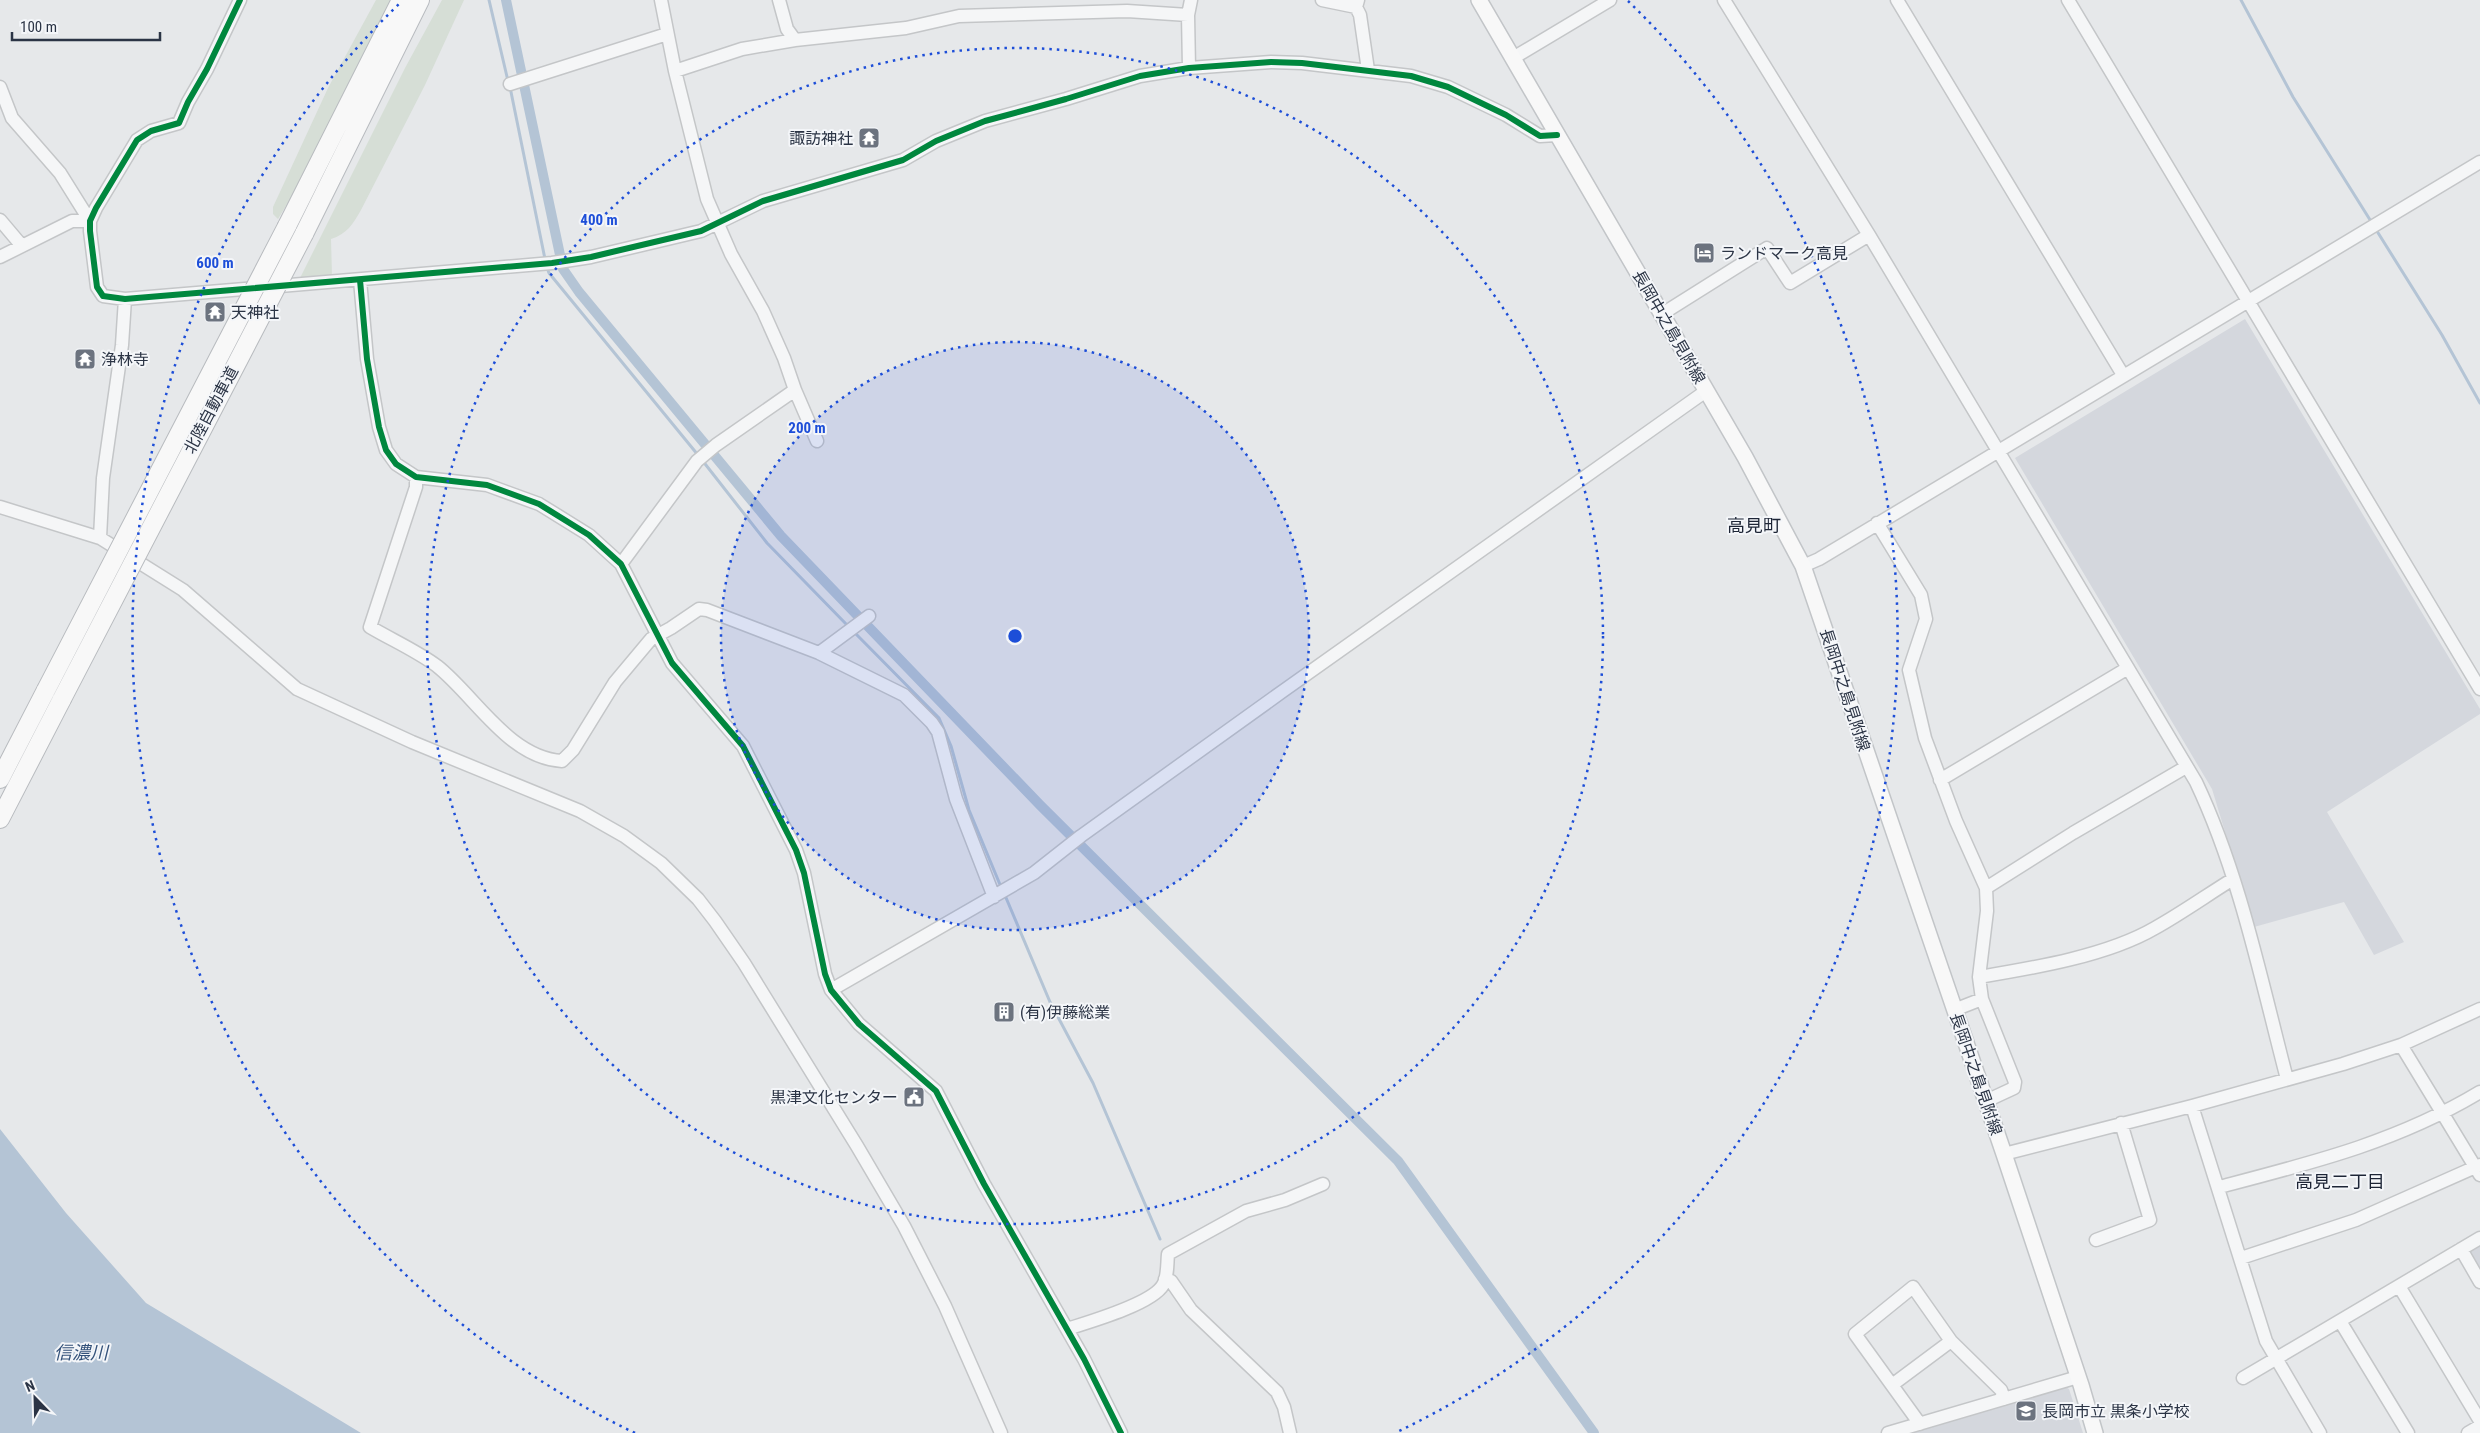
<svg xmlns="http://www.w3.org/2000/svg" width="2480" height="1433" font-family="'Roboto Condensed','Noto Sans JP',sans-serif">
	<rect width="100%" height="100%" fill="#e6e8ea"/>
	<path fill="#d4d7dd" d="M2245 319 2480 709V714L2327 812 2404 942 2374 955 2344 902 2254 927 2212 789 2015 458Z
		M2480 1246V1269L2470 1252Z
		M2064 1386 2069 1389 2083 1433H1901Z"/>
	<path fill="#d6ded6" d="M376 0H391L316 156 278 219 273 214V207L328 88Z
		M442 0H464L425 85 361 210C353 224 347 234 331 239L332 276 300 278 405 68Z"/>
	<path fill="#b4c4d5" d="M0 1129 66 1213 146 1303 361 1433H0Z"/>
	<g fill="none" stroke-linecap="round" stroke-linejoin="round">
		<path stroke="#b4c4d5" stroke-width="3" d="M489 0 508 81
			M2241 0 2293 97 2372 223
			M510 87 545 259
			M2375 228 2442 335 2480 403
			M547 268 549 273 698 455
			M702 460 767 543 848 626
			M854 632 939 718 951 746 969 810 1001 887
			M1004 893 1050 1002 1093 1083 1160 1239"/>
		<path stroke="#b4c4d5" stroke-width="10" d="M506 0 563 269 579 292 781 536 1040 805 1398 1161 1594 1433"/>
		<g stroke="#c4c6c8" stroke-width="15">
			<path id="minor" d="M240 0 207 69 188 102 179 123 151 131 137 140 96 208 90 221V231L97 287 103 296 125 299 552 263 591 257 701 231 763 201 903 160 936 141 985 121 1066 99 1140 76 1189 68 1271 62 1302 63 1411 76 1448 87 1506 115 1540 136 1557 135
				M779 0 787 29 795 40
				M1322 0 1356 7
				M1358 0 1356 7 1360 15 1368 70
				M1724 0 1869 235 2196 782C2240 875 2261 980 2287 1079
				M1897 0 2123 375
				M2068 0 2480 689
				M1513 58 1610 0
				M1189 68 1188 15 1191 0
				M675 71 742 49 795 40 906 28 959 16 1127 11 1188 15
				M510 84 667 34
				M0 87 12 118 60 173 90 221
				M0 220 22 246
				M0 257 72 221H90
				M360 280 367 359 379 427 386 450 396 464 416 477 487 485 539 504 589 535 621 564 672 663 743 746 796 850 804 873 825 974 831 990 859 1024 936 1091 984 1184 1084 1359 1121 1433
				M1662 314 1767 248 1790 283 1869 235
				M795 390 817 441
				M416 477V487L370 627C392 640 417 651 437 666 475 696 509 758 562 761L573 750 615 682 651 639 671 628 699 609 707 610 819 653 904 695 932 723 938 732 956 799 994 897
				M0 507 100 538 183 590 297 689 412 742 580 811 624 836 661 863 698 899 715 921 744 963 857 1146 904 1226 945 1306 1001 1433
				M1877 523 1921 595 1926 619 1909 670 1925 738 1956 821 1986 888 1987 911 1979 977 1982 999 2015 1082 2014 1088 1986 1101
				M100 538 103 478 122 345 125 299
				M621 564 697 461 716 445 795 390 784 358 763 311 731 254 707 199 675 71 661 0
				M1803 566 1819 559 2480 162
				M819 653 869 616
				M1940 780 2128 668
				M1986 888 2073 833 2186 767
				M1979 977C2033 968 2107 956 2155 928 2182 913 2207 895 2233 879
				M831 990 1034 873 1081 836 1283 691 1706 391
				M1954 1010 1982 999
				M2401 1045 2480 1175
				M2192 1106 2266 1341 2320 1433
				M2004 1154 2192 1106 2343 1064 2401 1045 2480 1009
				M2219 1187C2311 1163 2397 1142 2480 1092
				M2096 1240 2150 1220 2121 1123
				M2461 1249 2480 1282
				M2241 1258 2356 1220 2480 1165
				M1165 1279 1171 1281 1191 1310 1277 1392 1284 1407 1290 1433
				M2399 1286 2480 1421
				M2340 1321 2408 1433
				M1067 1329C1089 1322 1152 1304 1163 1285 1168 1277 1167 1264 1168 1254L1246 1211 1285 1200 1323 1184
				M2243 1378 2480 1238
				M1892 1385 1951 1341
				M1920 1424 1855 1334 1913 1287 1951 1341 2001 1390 2004 1399
				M1888 1433 2078 1377
				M2468 1433 2480 1426"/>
		</g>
		<g stroke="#c2c5c8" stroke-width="18">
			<path id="major" d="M1479 0 1745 457 1803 566 2004 1154 2081 1385 2095 1433"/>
		</g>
		<g stroke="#b8bbbf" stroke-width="20">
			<path id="highway" d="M287 226 401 0
				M304 234 420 0
				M0 779 46 690
				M0 819 62 699"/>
		</g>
		<use href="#minor" stroke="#f5f6f7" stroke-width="12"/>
		<use href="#major" stroke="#f8f8f8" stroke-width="15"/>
		<use href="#highway" stroke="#f8f8f8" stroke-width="18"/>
		<g stroke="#b8bbbf" stroke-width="20" stroke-linecap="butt">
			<path id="highway-bridge" d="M46 690 287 226
				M62 699 304 234"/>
		</g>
		<use href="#highway-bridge" stroke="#f8f8f8" stroke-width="18"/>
		<g stroke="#f4f6f9" stroke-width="9">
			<path id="cycleway" d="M240 0 207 69 188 102 179 123 151 131 137 140 96 208 90 221V231L97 287 103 296 125 299 552 263 591 257 701 231 763 201 903 160 936 141 985 121 1066 99 1140 76 1189 68 1271 62 1302 63 1411 76 1448 87 1506 115 1540 136 1557 135
				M360 280 367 359 379 427 386 450 396 464 416 477 487 485 539 504 589 535 621 564 672 663 743 746 796 850 804 873 825 974 831 990 859 1024 936 1091 984 1184 1084 1359 1121 1433"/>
		</g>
		<use href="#cycleway" stroke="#00873e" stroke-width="6"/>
	</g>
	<circle cx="1015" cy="636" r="294" fill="#1d4ed8" fill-opacity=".12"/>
	<g fill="none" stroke="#1d4ed8" stroke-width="2.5" stroke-dasharray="2.5 5">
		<circle cx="1015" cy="636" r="294"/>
		<circle cx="1015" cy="636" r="588"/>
		<path d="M635 1433A883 883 0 0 1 402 1M1628 1A883 883 0 0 1 1395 1433"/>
	</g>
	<defs>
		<g id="temple-square" transform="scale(1.125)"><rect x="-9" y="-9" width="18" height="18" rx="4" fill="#6c737f" stroke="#f4f6f9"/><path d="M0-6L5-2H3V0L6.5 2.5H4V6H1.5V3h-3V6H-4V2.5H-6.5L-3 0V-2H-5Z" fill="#fff"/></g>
		<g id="hotel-square" transform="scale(1.125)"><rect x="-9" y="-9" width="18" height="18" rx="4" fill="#6c737f" stroke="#f4f6f9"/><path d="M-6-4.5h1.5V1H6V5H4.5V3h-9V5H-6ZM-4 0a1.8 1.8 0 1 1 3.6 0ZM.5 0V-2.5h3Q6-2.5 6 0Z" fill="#fff"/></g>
		<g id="building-square" transform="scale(1.125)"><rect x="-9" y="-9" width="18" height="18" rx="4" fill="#6c737f" stroke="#f4f6f9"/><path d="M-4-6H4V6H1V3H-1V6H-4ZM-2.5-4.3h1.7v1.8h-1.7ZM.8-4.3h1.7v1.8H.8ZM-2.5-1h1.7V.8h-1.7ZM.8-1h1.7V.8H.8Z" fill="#fff"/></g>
		<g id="civic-square" transform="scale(1.125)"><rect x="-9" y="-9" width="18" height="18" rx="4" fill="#6c737f" stroke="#f4f6f9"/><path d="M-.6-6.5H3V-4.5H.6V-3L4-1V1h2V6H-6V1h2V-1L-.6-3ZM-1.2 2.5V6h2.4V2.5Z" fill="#fff"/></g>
		<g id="school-square" transform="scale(1.125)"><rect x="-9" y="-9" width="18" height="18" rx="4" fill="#6c737f" stroke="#f4f6f9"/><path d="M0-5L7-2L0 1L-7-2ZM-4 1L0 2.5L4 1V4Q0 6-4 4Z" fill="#fff"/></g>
	</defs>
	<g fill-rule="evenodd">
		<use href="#temple-square" x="869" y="138"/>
		<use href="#hotel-square" x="1704" y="253"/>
		<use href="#temple-square" x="215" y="312"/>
		<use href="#temple-square" x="85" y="359"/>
		<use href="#building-square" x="1004" y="1012"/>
		<use href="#civic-square" x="914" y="1097"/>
		<use href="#school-square" x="2026" y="1411"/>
	</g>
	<g text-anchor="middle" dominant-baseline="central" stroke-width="4" stroke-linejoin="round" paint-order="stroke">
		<g font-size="16" fill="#2b3445" stroke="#f4f6f9" text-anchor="start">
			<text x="853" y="138" text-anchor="end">諏訪神社</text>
			<text x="1720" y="253">ランドマーク高見</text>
			<text x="231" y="312">天神社</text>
			<text x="101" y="359">浄林寺</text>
			<text x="1020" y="1012">(有)伊藤総業</text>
			<text x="898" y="1097" text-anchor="end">黒津文化センター</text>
			<text x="2042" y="1411">長岡市立 黒条小学校</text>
		</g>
		<g font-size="16" fill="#2b3445" stroke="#f4f6f9">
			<text transform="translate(1669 327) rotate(60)">長岡中之島見附線</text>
			<text transform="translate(211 410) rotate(-62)">北陸自動車道</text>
			<text transform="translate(1845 690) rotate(72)">長岡中之島見附線</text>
			<text transform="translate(1976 1074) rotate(71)">長岡中之島見附線</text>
		</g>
		<g font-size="18" fill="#1d2536" stroke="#f4f6f9">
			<text x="1754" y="525">高見町</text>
			<text x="2340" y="1181">高見二丁目</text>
		</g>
		<g font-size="18" font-style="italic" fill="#34527a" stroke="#f4f6f9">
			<text x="81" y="1352">信濃川</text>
		</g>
	</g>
	<circle cx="1015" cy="636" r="8" fill="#1d4ed8" stroke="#f4f6f9" stroke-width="2.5"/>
	<g font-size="15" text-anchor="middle" font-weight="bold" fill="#1d4ed8" stroke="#f4f6f9" stroke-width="4" stroke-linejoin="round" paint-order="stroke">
		<text x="599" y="225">400 m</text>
		<text x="215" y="268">600 m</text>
		<text x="807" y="433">200 m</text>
	</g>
	<g transform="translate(35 1398) rotate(337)" stroke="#f4f6f9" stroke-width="4" paint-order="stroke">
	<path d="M0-4L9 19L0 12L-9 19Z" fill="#2b3445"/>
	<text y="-8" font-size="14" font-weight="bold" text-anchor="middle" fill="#2b3445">N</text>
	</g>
	<path d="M12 32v8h148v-8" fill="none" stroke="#2b3445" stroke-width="2.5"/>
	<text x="20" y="32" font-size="15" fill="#2b3445" stroke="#f4f6f9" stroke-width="4" paint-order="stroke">100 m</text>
</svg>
